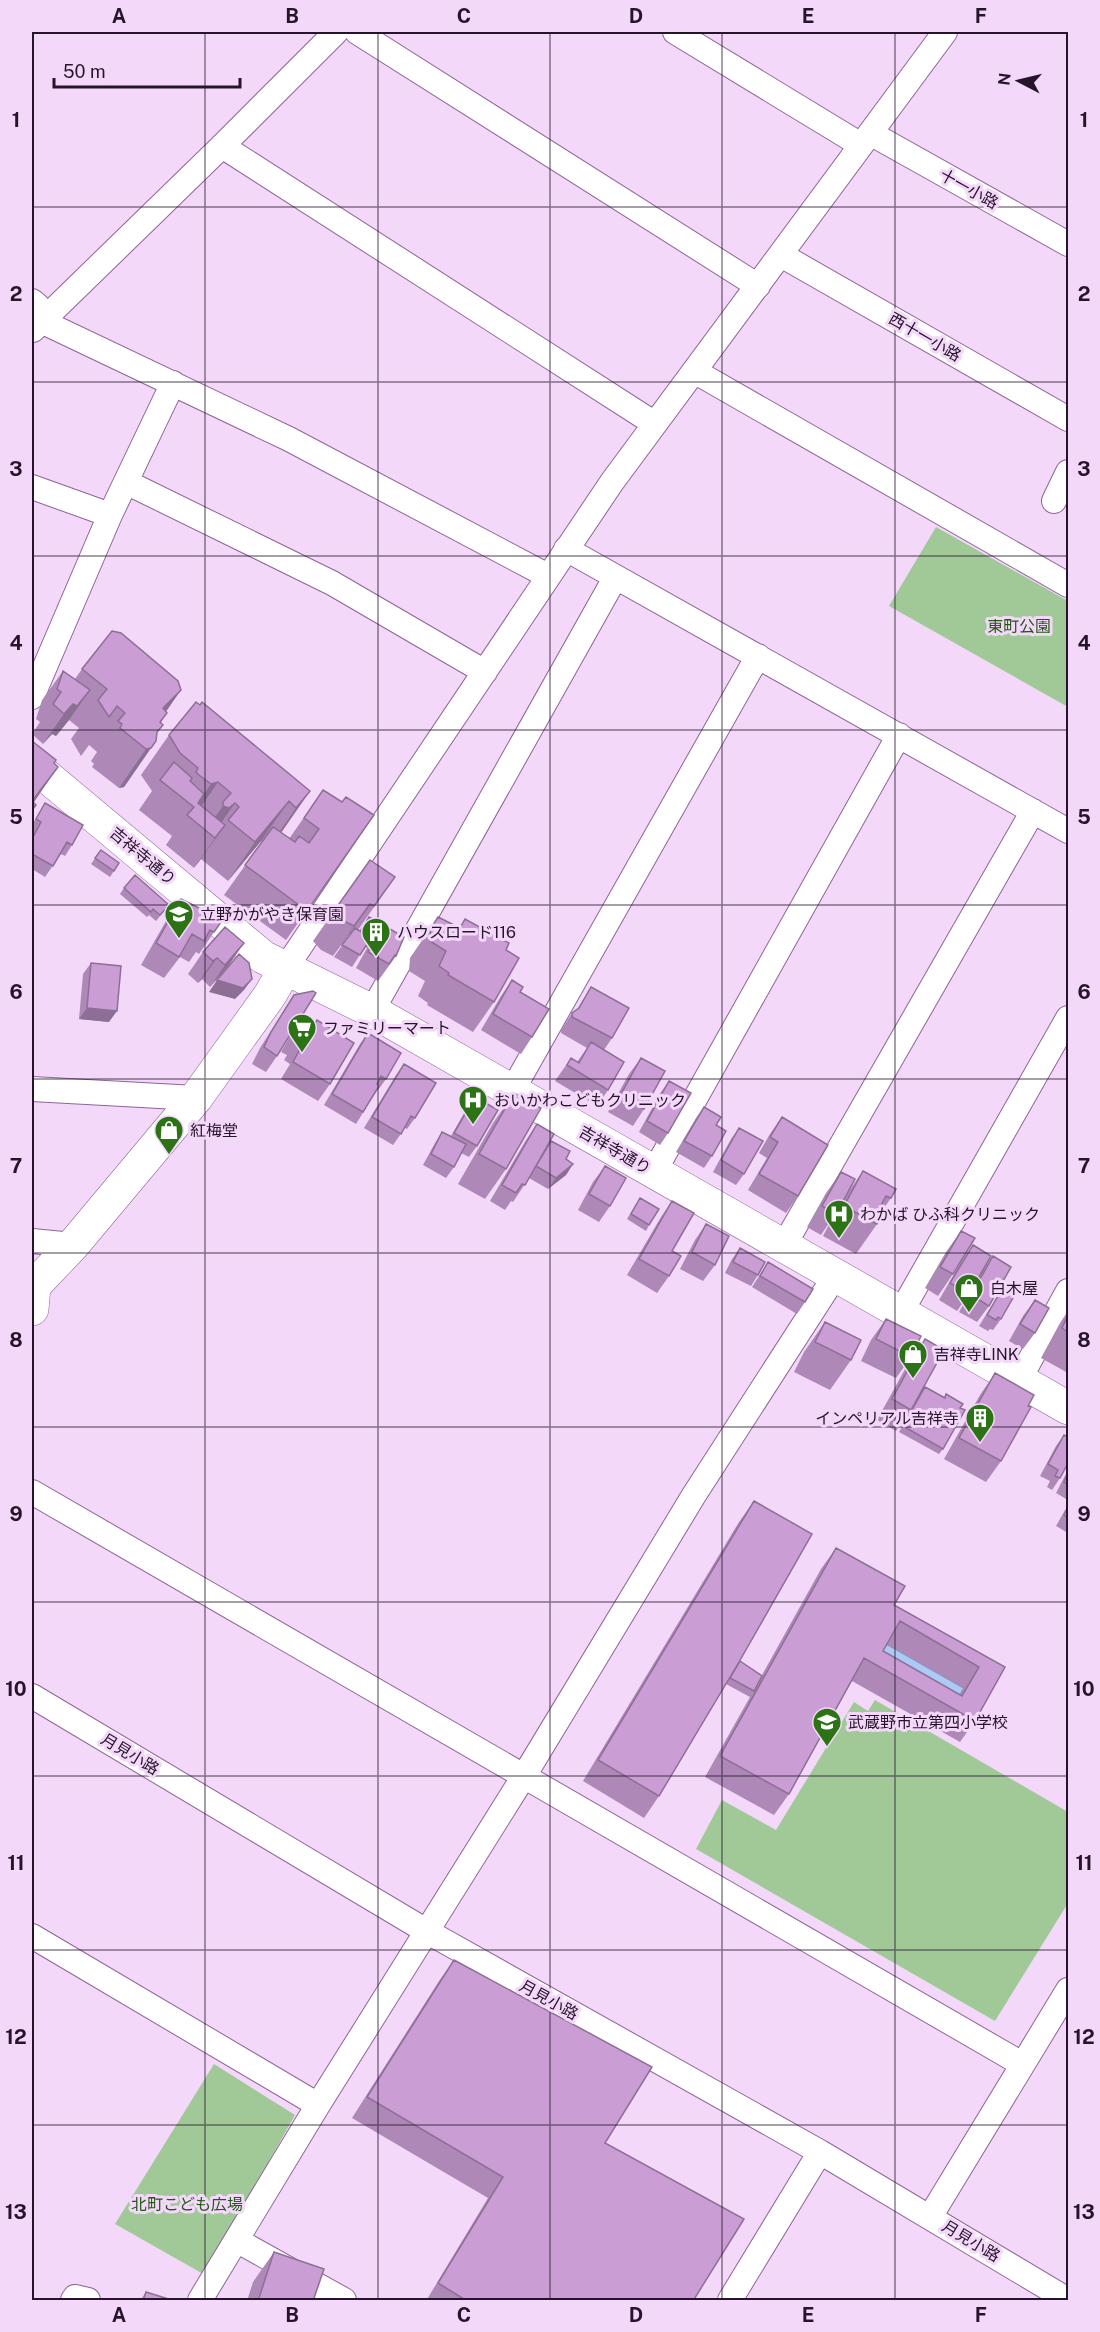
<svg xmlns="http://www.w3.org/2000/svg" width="1100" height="2332" font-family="'Public Sans','Noto Sans JP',sans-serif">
	<rect width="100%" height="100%" fill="#f3d8fa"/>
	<path fill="#a1c998" d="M936 527 1068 601V707L889 606Z
		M875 1700 1068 1812V1903L995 2021 696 1849 722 1800 776 1830 854 1702 868 1711Z
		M214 2064 295 2115 205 2275 115 2224Z"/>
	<path fill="#adc9f5" stroke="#8493b8" stroke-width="1.5" d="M885 1643 964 1688 947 1717 868 1672Z"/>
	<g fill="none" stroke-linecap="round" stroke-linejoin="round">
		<g stroke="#8e6498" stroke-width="26">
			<path id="street" d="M357 32 758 286
				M675 32 861 145
				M870 133 1068 244
				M222 146 655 424
				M781 255 1068 419
				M32 301 38 306 43 322 289 439 548 576
				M33 330 222 146 336 32
				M694 371 1068 585
				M126 482 332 583 485 672
				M32 487 110 515
				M1054 501 1068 472
				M566 549 1068 831
				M32 697 110 515 173 383
				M285 969 612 482 945 32
				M372 1011 615 578
				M32 1089 196 1098
				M512 1091 758 656
				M654 1172 899 735
				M32 1241 73 1245
				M783 1247 1033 811
				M901 1312 1068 1018
				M1019 1380 1068 1291
				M32 1492 1022 2064
				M32 1696 428 1932 820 2152 1068 2300
				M32 1936 318 2105
				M930 2217 1068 1990
				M238 2241 344 2300
				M73 2300 75 2297 88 2300
				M200 2300 318 2105 524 1776 694 1495 835 1276
				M730 2300 820 2152"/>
		</g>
		<g stroke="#8e6498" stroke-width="34">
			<path id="secondary" d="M32 764 263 957 372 1011 1068 1408
				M32 1309 34 1286 73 1245 196 1098 270 995 285 969"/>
		</g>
		<use href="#street" stroke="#fff" stroke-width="24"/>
		<use href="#secondary" stroke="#fff" stroke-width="33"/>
	</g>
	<path fill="#ae88b7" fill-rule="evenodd" d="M82 669 166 711 161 723 163 725 157 733 151 748 124 787 119 788 92 767 94 764 91 761 97 752 89 745 81 756 71 739 79 728 69 720 56 736 52 734 43 744 32 734 40 722 36 719 42 700 63 671 75 679Z
		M169 735 310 791 281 833 289 839 323 790 342 802 374 815 286 940 224 895 262 842 261 841 228 881 201 859 194 868 166 845 172 836 139 810 152 791 141 775Z
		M45 803 72 845 65 856 61 854 45 877 32 869V836L33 833 32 832V825Z
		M101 850 119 863 110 877 91 864Z
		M370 860 395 877 358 930 359 931 369 917 396 956 378 981 356 968 367 948 365 947 352 967 334 957 350 934H349L333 956 321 950 313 941Z
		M124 888 165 910 156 921 149 915 147 917 120 894Z
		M181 899 221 922 199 954 196 952 189 962 180 957 164 978 141 965 166 921Z
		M438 917 459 928 465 919 506 950 494 1002 473 1032 427 1005 428 1003 418 996 425 981 409 971 410 958Z
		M225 927 229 965 210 987 202 979 198 983 188 974 203 952Z
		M91 963 109 1022 79 1019 83 974Z
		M512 980 520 992 532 1037 521 1054 481 1030 501 996Z
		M591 987 612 1038 604 1050 608 1090 597 1106 555 1081 571 1058 577 1062 587 1048 561 1033V1030L572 1013 576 1011Z
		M294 995 277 1056 266 1072 252 1064 260 1048Z
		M304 1017 305 1030 308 1032 317 1020 330 1084 318 1101 281 1079 290 1064 284 1060 287 1055 281 1052 292 1033Z
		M368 1033 386 1079 378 1090H377L356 1124 324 1105 360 1044Z
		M641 1058 644 1109 633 1126 608 1112 629 1074Z
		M404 1064 415 1118 407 1129 405 1128 393 1145 364 1128 396 1075Z
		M669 1081 668 1133 660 1145 639 1132 661 1092Z
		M514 1093 506 1169 485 1199 458 1184 493 1123Z
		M475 1097 477 1146 469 1157 461 1153 454 1167 446 1178 423 1165 435 1143 442 1132 451 1136 467 1108Z
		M704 1107 716 1125 712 1156 704 1168 676 1152 696 1118Z
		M782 1117 798 1196 786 1213 748 1190 767 1158 759 1153 770 1134Z
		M537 1124 546 1148 573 1164 566 1175 548 1189 529 1178 513 1202 511 1201 505 1210 490 1201 526 1140Z
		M739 1128 744 1174 736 1185 713 1172 731 1139Z
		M605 1166 610 1206 599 1222 578 1210 593 1182Z
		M863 1171 891 1198 882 1211 877 1224 856 1254 823 1236 833 1217 821 1235 807 1227 826 1193 841 1172 846 1195Z
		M672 1201V1251L669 1276 657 1293 627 1275 661 1217Z
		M636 1204 649 1225 646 1231 627 1219Z
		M706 1224 715 1265 703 1281 680 1269 695 1240Z
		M961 1231 953 1274 938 1296 925 1288 946 1252Z
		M973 1245 969 1294 957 1311 939 1300 961 1262Z
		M740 1248 758 1275 751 1286 725 1273 732 1259Z
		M993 1256 989 1306 977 1322 959 1312 981 1273Z
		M768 1262 805 1302 797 1314 752 1287Z
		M1002 1289 1001 1319 993 1330 990 1329 988 1331 979 1326Z
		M1035 1300V1333L1023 1349 1009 1341 1023 1316Z
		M1068 1311V1373L1041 1358 1060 1323Z
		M886 1319 911 1357 896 1378 861 1361 871 1340Z
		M825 1322 851 1360 830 1390 794 1372 804 1352Z
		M925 1339 911 1410 896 1431 877 1420 910 1360Z
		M995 1373 1001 1461 986 1482 944 1459 980 1395Z
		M925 1387 944 1397 946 1394 943 1449 939 1454 899 1432Z
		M1064 1435 1060 1478 1052 1490 1047 1487 1050 1481 1040 1476 1056 1446Z
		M1068 1470V1500L1056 1493Z
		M754 1501 740 1661 762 1675 821 1569 836 1548 894 1605 1005 1667 975 1721 960 1742 852 1681 789 1794 774 1815 705 1777 750 1697 726 1684 659 1796 644 1818 583 1781 739 1522ZM887 1644 964 1688 960 1695 883 1651Z
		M1068 1505V1533L1056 1526Z
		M454 1960 605 2143 693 2301H426L488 2198 352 2118 439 1981Z
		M274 2252 313 2301H247L253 2282Z
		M146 2292 175 2301H140Z"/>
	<path fill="#8d6f95" d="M90 690 69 720 56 736 52 734 43 744 64 714 73 704Z
		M181 690 154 729 163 708Z
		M151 748 124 787 119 788 146 749Z
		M58 767 32 805V802Z
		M218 782 192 820 188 816 211 784Z
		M310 791 282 831 269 847 296 808Z
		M289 801 261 841 228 881 255 842Z
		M235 803 212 836 205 831 223 806Z
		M220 832 201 859 194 868 215 838Z
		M370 904 349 934 333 956 354 926Z
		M244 943 229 965 210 987 225 965Z
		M217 958 202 979 198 983 213 961Z
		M252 979 244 990 235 999 209 992 217 980Z
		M87 1008 117 1011 109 1022 79 1019Z
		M573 1164 566 1175 548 1189 556 1178Z"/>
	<path fill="#ca9ed5" stroke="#8d6f95" stroke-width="1.5" fill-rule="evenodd" d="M112 631 121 633 178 681 181 690 163 708 167 713 160 722 163 725 157 732 156 741 151 748 146 749 120 728 122 724 118 721 125 713 117 706 109 717 98 700 107 689 82 669Z
		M63 671 90 690 77 706 73 704 64 714 53 704 61 692 57 689Z
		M196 702 200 705 202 702 310 791 296 808 289 801 255 842 228 820 239 807 235 803 229 808 223 806V802L231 793 218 782 211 784 199 775 196 772 198 768 180 753 169 735Z
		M32 741 56 760 54 763 58 767 32 801 36 805 32 810Z
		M174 762 192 778 190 781 204 794 198 803 225 825 215 838 187 815 194 807 160 780Z
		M323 790 342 802 346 797 374 815 307 911 245 865 273 827 295 842 299 836 309 843 319 829 304 818Z
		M45 803 83 825 72 845 67 842 53 866 32 854V839L41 822 36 819Z
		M101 850 119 863 114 871 95 858Z
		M370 860 395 877 374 906 370 904 354 926 342 920 334 911Z
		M135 875 169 905 160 915 153 909 151 912 124 888Z
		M181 899 213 915 221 922 214 932 210 930 204 941 192 934 179 957 156 943Z
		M369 917 404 937 396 956 395 955 389 964 368 952 379 932 365 924Z
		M438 917 460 928 465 919 509 943 506 950 519 958 494 1002 448 975 449 973 439 966 446 951 430 941 431 928Z
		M225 927 244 943 225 965 217 958 213 961 203 952Z
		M355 928 371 938 360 955 342 945Z
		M239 954 249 963 252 979 243 988 217 980Z
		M91 963 121 966 117 1011 87 1008Z
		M512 980 523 987 520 992 549 1009 532 1037 493 1014Z
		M591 987 629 1008 612 1038 572 1017V1013L579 1008Z
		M313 991 316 993 277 1056 264 1047 271 1032 294 995Z
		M304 1017 311 1021 305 1030 310 1032 317 1020 354 1043 330 1084 293 1062 301 1047 295 1043 298 1039 293 1036Z
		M368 1033 401 1053 386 1079 381 1076 377 1084 379 1086 363 1112 332 1094Z
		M591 1042 624 1062 608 1090 567 1065 571 1058 579 1063Z
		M641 1058 665 1071 644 1109 620 1096Z
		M404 1064 436 1083 415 1118 411 1116 401 1134 372 1117Z
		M669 1081 691 1093 668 1133 647 1121Z
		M514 1093 541 1108 506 1169 479 1154Z
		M475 1097 498 1110 477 1146 454 1133Z
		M704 1107 721 1117 716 1125 726 1131 712 1156 684 1141Z
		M782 1117 828 1145 798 1196 759 1174 778 1142 770 1137Z
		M537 1124 554 1134 525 1185 522 1184 516 1193 502 1185Z
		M739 1128 763 1141 744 1174 721 1160Z
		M442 1132 466 1144 454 1167 431 1154Z
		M551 1141 570 1151 566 1159 573 1164 556 1178 536 1166Z
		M605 1166 626 1178 610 1206 589 1194Z
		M863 1171 896 1189 891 1198 886 1196 879 1209 883 1212 877 1224 844 1206Z
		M841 1172 855 1179 836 1214 822 1206Z
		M640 1198 659 1209 649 1225 631 1214Z
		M672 1201 694 1213 672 1251 681 1256 669 1276 639 1259Z
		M706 1224 729 1236 715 1265 692 1252Z
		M961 1231 975 1238 953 1274 940 1267Z
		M973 1245 991 1256 969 1294 950 1283Z
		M740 1248 765 1262 758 1275 733 1262Z
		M993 1256 1011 1267 989 1306 971 1295Z
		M768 1262 813 1289 805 1302 760 1276Z
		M1002 1289 1014 1296 1001 1319 998 1317 996 1320 987 1315Z
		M1035 1300 1049 1308 1035 1333 1020 1324Z
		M1068 1315V1332L1062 1328Z
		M886 1319 921 1336 911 1357 876 1339Z
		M825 1322 861 1340 851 1360 815 1342Z
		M925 1339 944 1350 911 1410 892 1399Z
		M995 1373 1034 1395 1028 1406 1031 1407 1001 1461 959 1438Z
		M925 1387 945 1398 946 1394 963 1404 960 1408 965 1410 943 1449 903 1426Z
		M1064 1435 1068 1437V1463L1060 1478 1055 1476 1058 1470 1048 1464Z
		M1068 1473V1484L1064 1482Z
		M754 1501 812 1534 739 1662 659 1796 598 1760Z
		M1068 1507V1518L1064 1515Z
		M836 1548 905 1586 894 1605 1005 1667 975 1721 864 1658 789 1794 720 1756ZM900 1621 979 1667 962 1696 883 1651Z
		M740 1661 762 1676 754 1691 730 1678Z
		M454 1960 652 2067 605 2143 744 2219 693 2301H467L438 2283 503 2177 367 2097Z
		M274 2252 324 2269 313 2301H258Z
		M146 2292 175 2301H143Z"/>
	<path fill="none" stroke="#26152a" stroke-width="1.5" stroke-opacity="0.55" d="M205 32V2300M378 32V2300M550 32V2300M722 32V2300M895 32V2300M32 207H1068M32 382H1068M32 556H1068M32 730H1068M32 905H1068M32 1079H1068M32 1253H1068M32 1427H1068M32 1602H1068M32 1776H1068M32 1950H1068M32 2125H1068"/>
	<defs>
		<g id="school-pin" transform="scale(1.5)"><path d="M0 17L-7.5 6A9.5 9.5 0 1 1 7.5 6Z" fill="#2b7315" stroke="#f3d8fa"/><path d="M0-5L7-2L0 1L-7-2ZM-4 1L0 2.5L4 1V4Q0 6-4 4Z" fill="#fff"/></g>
		<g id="building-pin" transform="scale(1.5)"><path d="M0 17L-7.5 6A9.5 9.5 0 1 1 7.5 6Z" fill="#2b7315" stroke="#f3d8fa"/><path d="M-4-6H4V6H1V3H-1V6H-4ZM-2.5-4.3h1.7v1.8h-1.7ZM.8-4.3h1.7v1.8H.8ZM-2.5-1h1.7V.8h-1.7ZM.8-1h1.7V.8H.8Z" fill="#fff"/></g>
		<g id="supermarket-pin" transform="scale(1.5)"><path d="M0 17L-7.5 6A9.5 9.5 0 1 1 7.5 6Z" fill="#2b7315" stroke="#f3d8fa"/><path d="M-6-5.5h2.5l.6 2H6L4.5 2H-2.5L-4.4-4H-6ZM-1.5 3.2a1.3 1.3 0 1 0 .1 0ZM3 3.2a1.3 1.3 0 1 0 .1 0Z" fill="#fff"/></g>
		<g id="hospital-pin" transform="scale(1.5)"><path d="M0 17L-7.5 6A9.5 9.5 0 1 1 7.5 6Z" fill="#2b7315" stroke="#f3d8fa"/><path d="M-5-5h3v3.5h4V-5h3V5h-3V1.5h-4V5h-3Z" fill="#fff"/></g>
		<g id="shop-pin" transform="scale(1.5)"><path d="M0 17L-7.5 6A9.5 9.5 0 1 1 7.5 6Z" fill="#2b7315" stroke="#f3d8fa"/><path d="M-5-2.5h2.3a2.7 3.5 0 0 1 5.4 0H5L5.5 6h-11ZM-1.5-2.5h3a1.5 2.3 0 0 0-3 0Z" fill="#fff"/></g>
	</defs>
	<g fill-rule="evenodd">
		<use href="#school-pin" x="179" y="914"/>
		<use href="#building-pin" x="376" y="932"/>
		<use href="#supermarket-pin" x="302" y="1028"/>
		<use href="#hospital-pin" x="473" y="1100"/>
		<use href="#shop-pin" x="169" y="1130"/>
		<use href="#hospital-pin" x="839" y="1214"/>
		<use href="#shop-pin" x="969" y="1288"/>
		<use href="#shop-pin" x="913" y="1354"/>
		<use href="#building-pin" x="980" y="1418"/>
		<use href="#school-pin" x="827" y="1722"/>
	</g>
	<g text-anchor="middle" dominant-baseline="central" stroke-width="6" stroke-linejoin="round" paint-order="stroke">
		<g font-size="16" fill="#26152a" stroke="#f3d8fa">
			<text transform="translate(969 189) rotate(29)">十一小路</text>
			<text transform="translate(925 337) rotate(30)">西十一小路</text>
			<text transform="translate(143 856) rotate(40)">吉祥寺通り</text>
			<text transform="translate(615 1150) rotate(30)">吉祥寺通り</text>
			<text transform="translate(130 1754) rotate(31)">月見小路</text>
			<text transform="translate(549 2000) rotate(29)">月見小路</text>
			<text transform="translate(971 2241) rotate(31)">月見小路</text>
		</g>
		<g font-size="16" fill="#225913" stroke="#f3d8fa">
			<text x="1019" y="626">東町公園</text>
			<text x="187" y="2204">北町こども広場</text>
		</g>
		<g font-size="16" fill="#26152a" stroke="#f3d8fa" text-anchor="start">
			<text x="200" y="914">立野かがやき保育園</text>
			<text x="397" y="932">ハウスロード116</text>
			<text x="323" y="1028">ファミリーマート</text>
			<text x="494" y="1100">おいかわこどもクリニック</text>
			<text x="190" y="1130">紅梅堂</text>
			<text x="860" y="1214">わかば ひふ科クリニック</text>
			<text x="990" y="1288">白木屋</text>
			<text x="934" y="1354">吉祥寺LINK</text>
			<text x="959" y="1418" text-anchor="end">インペリアル吉祥寺</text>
			<text x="848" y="1722">武蔵野市立第四小学校</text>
		</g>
	</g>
	<rect width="1100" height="2332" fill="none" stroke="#f3d8fa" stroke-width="66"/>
	<g transform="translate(1019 81) rotate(277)" stroke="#f3d8fa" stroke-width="4.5" paint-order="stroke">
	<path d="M0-4.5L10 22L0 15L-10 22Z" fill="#26152a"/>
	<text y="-9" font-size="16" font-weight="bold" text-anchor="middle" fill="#26152a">N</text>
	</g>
	<path d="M54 78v9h186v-9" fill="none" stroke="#26152a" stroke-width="3"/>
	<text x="63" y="78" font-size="18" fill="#26152a" stroke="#f3d8fa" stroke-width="4.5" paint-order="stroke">50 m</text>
	<rect x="33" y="33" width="1034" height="2266" fill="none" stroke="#26152a" stroke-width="2"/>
	<g font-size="20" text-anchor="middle" font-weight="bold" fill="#26152a">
		<text x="119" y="23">A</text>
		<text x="292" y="23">B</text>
		<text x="464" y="23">C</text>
		<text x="636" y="23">D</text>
		<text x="808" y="23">E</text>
		<text x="981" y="23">F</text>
		<text x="16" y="127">1</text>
		<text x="1084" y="127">1</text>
		<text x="16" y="301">2</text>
		<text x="1084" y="301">2</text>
		<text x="16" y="476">3</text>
		<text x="1084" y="476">3</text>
		<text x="16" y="650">4</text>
		<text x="1084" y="650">4</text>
		<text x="16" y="824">5</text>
		<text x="1084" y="824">5</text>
		<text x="16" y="999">6</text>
		<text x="1084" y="999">6</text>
		<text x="16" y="1173">7</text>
		<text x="1084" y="1173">7</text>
		<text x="16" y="1347">8</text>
		<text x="1084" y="1347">8</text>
		<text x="16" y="1521">9</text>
		<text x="1084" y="1521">9</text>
		<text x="16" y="1696">10</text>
		<text x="1084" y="1696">10</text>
		<text x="16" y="1870">11</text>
		<text x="1084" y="1870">11</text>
		<text x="16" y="2044">12</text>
		<text x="1084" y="2044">12</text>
		<text x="16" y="2219">13</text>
		<text x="1084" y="2219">13</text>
		<text x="119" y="2322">A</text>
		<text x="292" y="2322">B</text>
		<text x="464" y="2322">C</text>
		<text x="636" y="2322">D</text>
		<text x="808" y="2322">E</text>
		<text x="981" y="2322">F</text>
	</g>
</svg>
